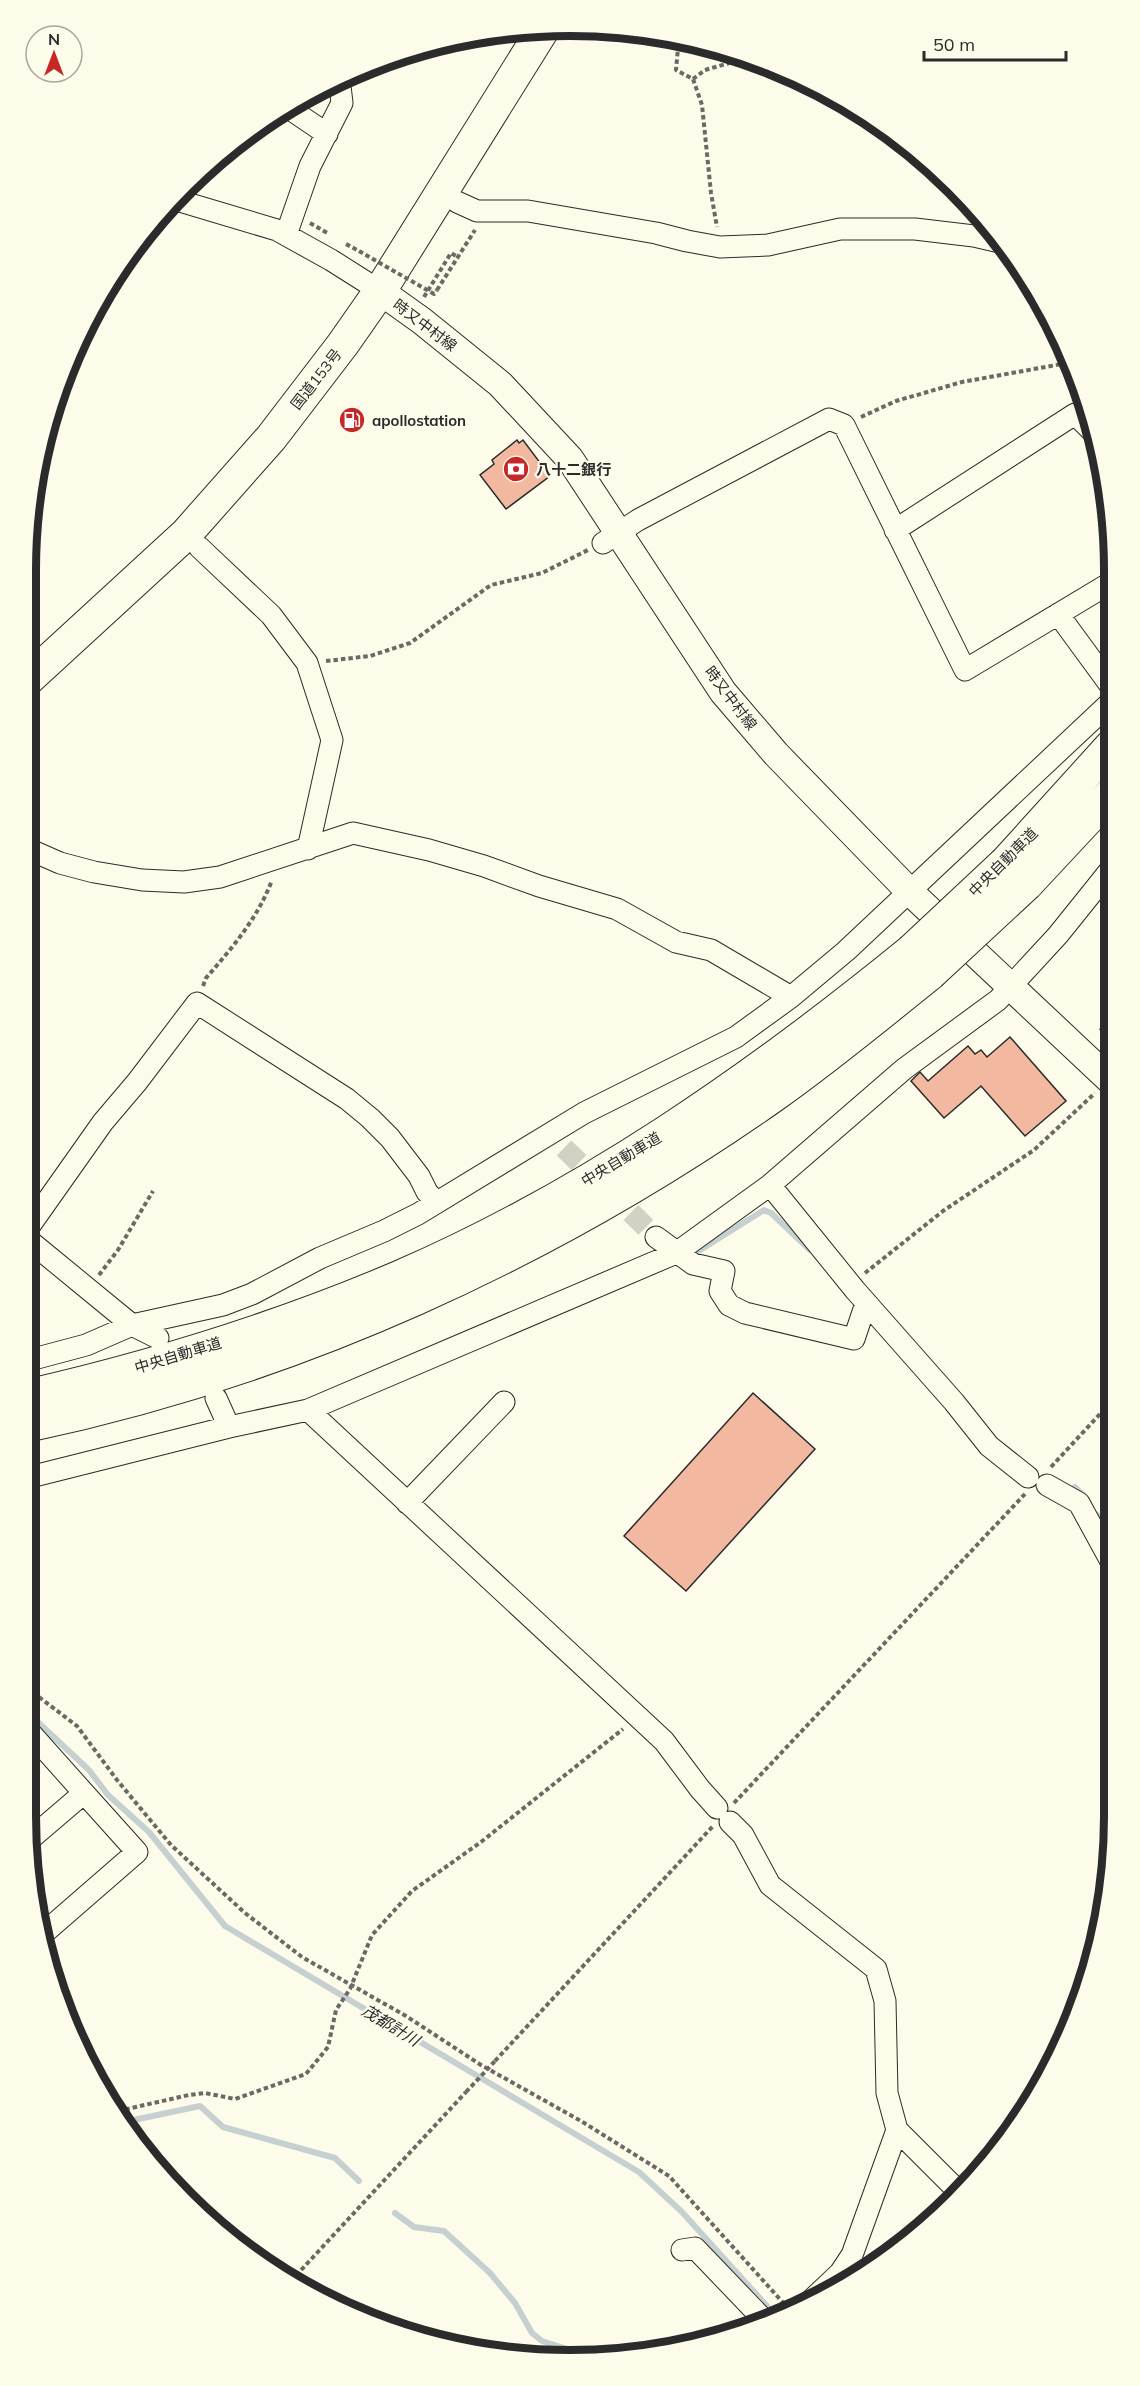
<svg xmlns="http://www.w3.org/2000/svg" width="1140" height="2386" font-family="Mulish,'Noto Sans JP',sans-serif">
	<rect width="100%" height="100%" fill="#fdfbea"/>
	<g fill="none" stroke-linecap="round" stroke-linejoin="round">
		<path stroke="#c7d0d0" stroke-width="6" d="M697 1252 764 1210 771 1213 810 1250
			M1075 1487 1087 1499
			M1097 1515 1114 1544
			M26 1711 89 1770 108 1795 149 1832 225 1926 639 2172 682 2212 775 2315
			M124 2122 200 2106 223 2127 335 2158 359 2181
			M395 2213 414 2227 444 2231 490 2273 515 2303 532 2333 542 2341 583 2354"/>
	</g>
	<path fill="#f2b8a0" stroke="#2b2b2b" stroke-width="1.5" d="M517 440 519 443 523 440 550 476 506 509 480 475 494 464 492 460Z
		M1010 1037 1066 1101 1025 1136 981 1086 944 1118 911 1081 920 1072 928 1081 968 1046 975 1054 981 1050 987 1057Z
		M753 1393 815 1449 686 1591 624 1536Z"/>
	<g fill="none" stroke-linecap="round" stroke-linejoin="round">
		<path stroke="#d3d1c4" stroke-width="21" stroke-dasharray="21 10" stroke-linecap="butt" d="M564 1148 656 1237"/>
		<g stroke="#2b2b2b" stroke-width="23">
			<path id="minor" d="M287 107 327 134
				M173 199 277 230 331 260 380 291
				M457 202 477 211H528L656 233 687 241 720 247 768 245 840 229H915L974 236 1004 243
				M286 235 310 166 342 103 340 86 334 82
				M895 530 1075 414 1091 430
				M603 543 638 520 829 419 844 425 965 670 1110 583
				M199 547 271 615 307 663 332 740 308 849
				M1058 614 1110 685
				M26 848 60 863 94 872 142 880 184 882 220 877 353 833 429 850 484 866 539 886 617 909 676 942 711 950 791 997
				M770 1185 855 1290 954 1402 989 1446 1028 1477
				M26 1231 103 1122 137 1082 197 1003 347 1099 370 1118 390 1138 419 1176 427 1192 436 1202
				M656 1237 693 1264 724 1271 720 1291 729 1305 745 1313 854 1339 866 1303
				M26 1238 132 1325 158 1338
				M26 1361 86 1345 132 1325 223 1305 252 1294 320 1258 384 1231 418 1214 584 1113 736 1037 791 997 846 951 1111 702
				M216 1398 229 1427
				M308 1410 664 1741 700 1789 717 1808
				M26 1478 229 1427 308 1410 676 1253 770 1185 904 1069 998 1000 1058 935 1111 869
				M1047 1485 1079 1503 1114 1567
				M407 1503 504 1402
				M26 1728 84 1793 29 1840
				M730 1822 743 1835 770 1885 876 1969 885 2001 887 2093 897 2130 951 2184 962 2192
				M45 1932 137 1852 84 1793
				M682 2250 695 2248 763 2319
				M805 2306 840 2273 852 2255 897 2130"/>
		</g>
		<g stroke="#2b2b2b" stroke-width="29">
			<path id="major" d="M380 291 422 321 500 384 570 459 723 692 776 754 909 891 1112 1082"/>
		</g>
		<g stroke="#2b2b2b" stroke-width="34">
			<path id="highway" d="M26 681 186 534 271 438 343 344 380 291 544 28
				M1006 862 1111 746
				M1027 884 1111 794
				M26 1396C153 1367 279 1328 399 1277 586 1196 754 1079 911 951
				M26 1426C293 1370 548 1254 772 1097 826 1059 878 1016 930 974"/>
		</g>
		<path stroke="#6a6964" stroke-width="4" stroke-dasharray="4.5 3" stroke-linecap="butt" d="M679 37 676 70 693 79 702 105 711 193 717 227
			M693 79 705 70 747 58
			M310 223 329 234
			M346 244 359 251
			M437 290 475 230
			M424 297 451 253 458 257
			M861 417 896 401 962 382 1073 362
			M326 661 370 656 410 643 491 585 542 573 588 550
			M203 986 206 978C232 948 258 918 272 880
			M1100 1028 1112 1037
			M865 1273 943 1211 1034 1150 1095 1093
			M99 1275 118 1250 153 1191
			M1051 1467 1113 1400
			M26 1679 35 1694 77 1726 117 1780 171 1845 245 1913 302 1957 406 2016 481 2065 581 2121 669 2176 787 2307
			M734 1803 1025 1494
			M495 2061 713 1826
			M118 2111 189 2095 205 2093 235 2099 306 2074 328 2047 336 2010 350 1989 372 1935 412 1891 481 1842 623 1729
			M291 2281 466 2092"/>
		<use href="#minor" stroke="#fdfbea" stroke-width="21"/>
		<use href="#major" stroke="#fdfbea" stroke-width="27"/>
		<use href="#highway" stroke="#fdfbea" stroke-width="32"/>
		<g stroke="#2b2b2b" stroke-width="34" stroke-linecap="butt">
			<path id="highway-bridge" d="M911 951 1006 862
				M930 974 1027 884"/>
		</g>
		<path stroke="#6a6964" stroke-width="4" stroke-dasharray="4.5 3" stroke-linecap="butt" d="M359 251 434 294 437 290
			M466 2092 495 2061"/>
		<use href="#highway-bridge" stroke="#fdfbea" stroke-width="32"/>
	</g>
	<defs>
		<g id="fuel-disc" transform="scale(1.35)"><circle r="9.5" fill="#c62828" stroke="#fdfbea"/><path d="M-5.5-6h7V0h2V4h1.3V-2.5L3-4.5l.8-.8L6-3V5H2.5V1h-1V6h-7ZM-4.2-4.7v3.2H.2V-4.7Z" fill="#fff"/></g>
		<g id="bank-disc" transform="scale(1.35)"><circle r="9.5" fill="#c62828" stroke="#fdfbea"/><path d="M-6-4H6V4H-6ZM0-2.3a2.3 2.3 0 1 0 0 4.6a2.3 2.3 0 1 0 0-4.6Z" fill="#fff"/></g>
	</defs>
	<g fill-rule="evenodd">
		<use href="#fuel-disc" x="352" y="420"/>
		<use href="#bank-disc" x="516" y="469"/>
	</g>
	<g text-anchor="middle" dominant-baseline="central" stroke-width="4.5" stroke-linejoin="round" paint-order="stroke">
		<g font-size="15" fill="#2b2b2b" stroke="#fdfbea">
			<text transform="translate(425 325) rotate(37)">時又中村線</text>
			<text transform="translate(316 379) rotate(-52)">国道153号</text>
			<text transform="translate(731 698) rotate(53)">時又中村線</text>
			<text transform="translate(1003 862) rotate(-45)">中央自動車道</text>
			<text transform="translate(621 1159) rotate(-31)">中央自動車道</text>
			<text transform="translate(178 1355) rotate(-17)">中央自動車道</text>
		</g>
		<g font-size="15" font-weight="bold" fill="#2b2b2b" stroke="#fdfbea" text-anchor="start">
			<text x="372" y="420">apollostation</text>
			<text x="536" y="469">八十二銀行</text>
		</g>
		<g font-size="16" font-style="italic" fill="#2b2b2b" stroke="#fdfbea">
			<text transform="translate(391 2025) rotate(31)">茂都計川</text>
		</g>
	</g>
	<path d="M0 0H1140V2386H0ZM570 36H570A534 534 0 0 1 1104 570V1816A534 534 0 0 1 570 2350H570A534 534 0 0 1 36 1816V570A534 534 0 0 1 570 36Z" fill="#fdfbea" fill-rule="evenodd"/>
	<path fill="none" stroke="#2b2b2b" stroke-width="8" d="M570 36H570A534 534 0 0 1 1104 570V1816A534 534 0 0 1 570 2350H570A534 534 0 0 1 36 1816V570A534 534 0 0 1 570 36Z"/>
	<g transform="translate(54 54)"><circle r="28" fill="#fdfbea" stroke="#a9a89e" stroke-width="1.5"/>
	<path d="M0-4.5L10 22L0 15L-10 22Z" fill="#c62828"/>
	<text y="-9" font-size="16" font-weight="bold" text-anchor="middle" fill="#2b2b2b">N</text>
	</g>
	<path d="M924 51v9h142v-9" fill="none" stroke="#2b2b2b" stroke-width="3"/>
	<text x="933" y="51" font-size="18" fill="#2b2b2b" stroke="#fdfbea" stroke-width="4.5" paint-order="stroke">50 m</text>
</svg>
